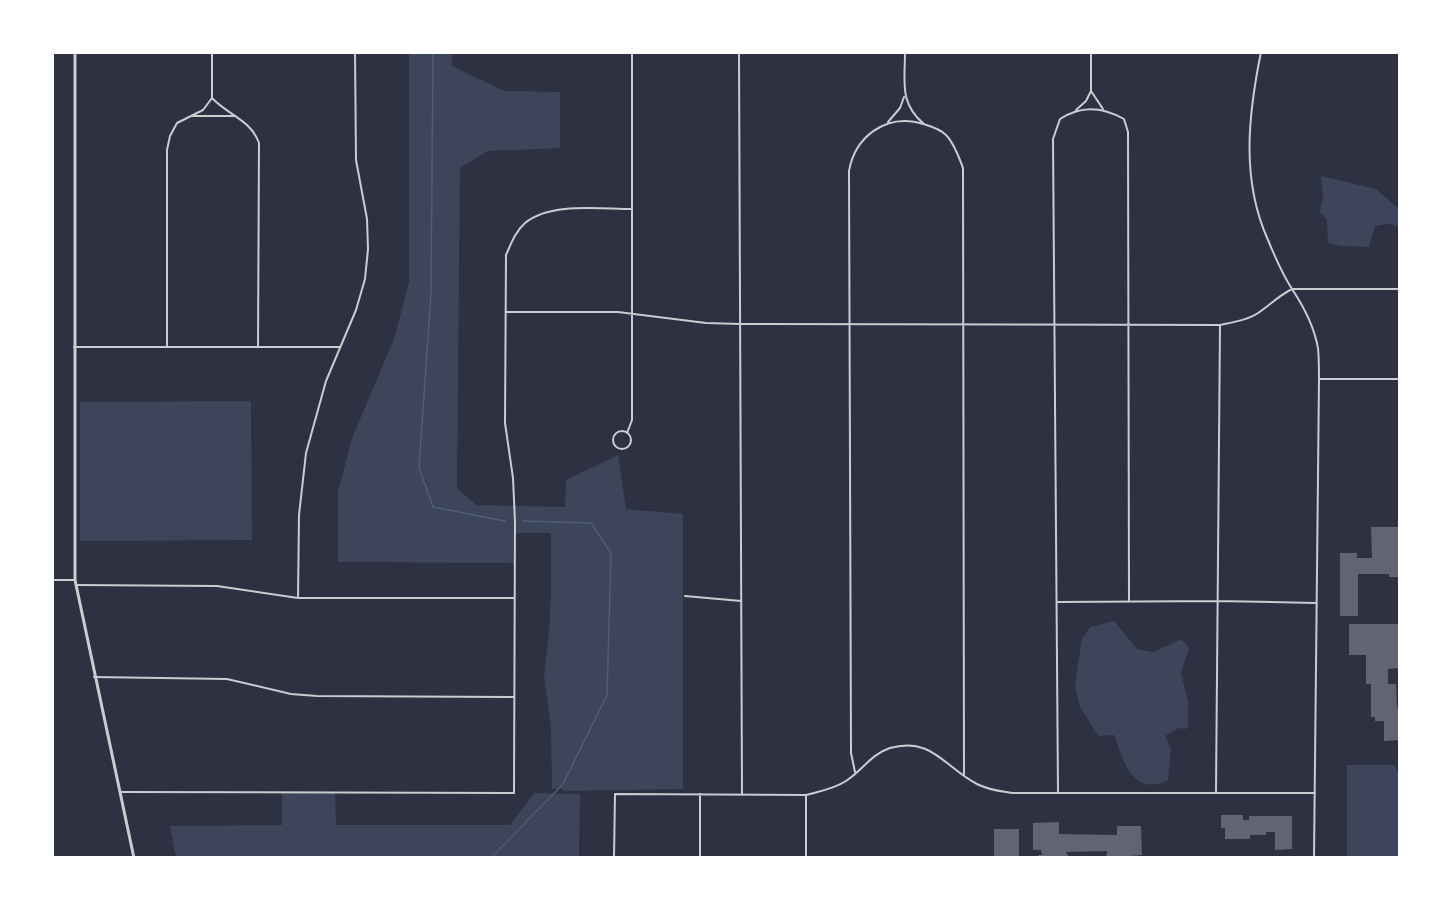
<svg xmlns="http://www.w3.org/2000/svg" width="1452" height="910" font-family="'Source Sans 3',sans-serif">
	<rect width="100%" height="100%" fill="#2d3142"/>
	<path fill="#3c4559" d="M409 53H452V66L504 91 560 92V148L488 151 460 168 457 488 476 505 565 507 566 480 618 455 626 509 683 514V789L563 791V789H552L551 727 544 675 549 633 551 593V533H515L514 563 338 562V492L352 438 394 339 409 282Z
		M1321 176 1376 189 1399 209V226L1388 224 1375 226 1369 247 1341 246 1328 243 1327 220 1320 212 1323 195Z
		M251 401 252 540 80 541V402Z
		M1114 621 1137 649 1153 652 1182 639 1189 649 1181 673 1188 701V726L1186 729 1178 728 1165 736 1171 749 1168 780C1134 798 1123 761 1114 735L1098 736 1079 705 1075 684 1082 638 1090 627Z
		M1347 765H1394L1399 774V857H1347Z
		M282 792H335L336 825H510L534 793 580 794 579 857H176L170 826 282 825Z"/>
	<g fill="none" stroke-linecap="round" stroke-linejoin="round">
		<path stroke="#4f5d75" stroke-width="1.5" d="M433 52 431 293 419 468 433 507 505 521
			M491 858 563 784 607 695 611 553 591 523 523 521"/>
	</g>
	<path fill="#626471" d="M1371 527H1400V577H1389V574H1358V616H1340V553H1357V558H1372Z
		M1349 624H1400V668L1388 669V684H1396L1397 708H1400V740L1384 741V721H1375V717H1371V684H1366V655H1349Z
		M1221 815H1243V820H1249V816H1292V849L1275 850V832H1266V835H1250V839H1225V828H1221Z
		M1059 822V834L1117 835V826H1141L1142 855 1106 858 1107 851 1066 852 1069 858H1038V855H1042L1041 850H1033V823Z
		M994 829H1019V858H994Z"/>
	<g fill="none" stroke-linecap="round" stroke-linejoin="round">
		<path stroke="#caccd0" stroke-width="2" d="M212 52V98
			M739 52 742 794
			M905 52C905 82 899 103 924 124
			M1091 52V91L1103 109
			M1261 52C1248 116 1241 180 1268 240 1275 257 1283 275 1292 289 1304 307 1314 326 1318 348 1319 358 1319 369 1319 379L1314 858
			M212 98C228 115 251 120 259 143L258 347
			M1076 110 1086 101 1091 91
			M192 116H234
			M888 122 900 108 904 97
			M507 312H618L706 323 740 324 1220 325C1234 322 1249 320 1261 311 1272 303 1280 295 1292 289H1400
			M167 346V150L170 136 177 123 203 110 212 98
			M74 347H340
			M1319 379H1400
			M613 440a9 9 0 1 1 18 0a9 9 0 1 1-18 0Z
			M627 433 632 420V52
			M52 580H75
			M76 585 217 586 298 598H513
			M685 596 741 601
			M298 598 299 515 306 453 326 381 356 310 365 279 368 249 367 219 356 160 355 52
			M1058 602 1218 601 1316 603
			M94 677 227 679 291 694 317 696 513 697
			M855 772 851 753 849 171C855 137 885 114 920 123 929 126 939 128 946 135 954 143 959 157 963 168L964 775
			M120 792 514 793 515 522 513 478 505 423 506 255C511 244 515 232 525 223 550 202 600 209 631 209
			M1216 792 1220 325
			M1058 793 1053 139 1060 119C1081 105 1103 107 1124 119L1128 132 1129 601
			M700 794V858
			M614 858 615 794 806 795C820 791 834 789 846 781 862 771 871 754 890 748 932 736 945 768 977 784 988 790 1000 791 1013 793H1315
			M806 858V795"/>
		<path stroke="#caccd0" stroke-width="3" d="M75 52V580L134 858"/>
	</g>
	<rect width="1452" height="910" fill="none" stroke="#ffffff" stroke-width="108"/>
</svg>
